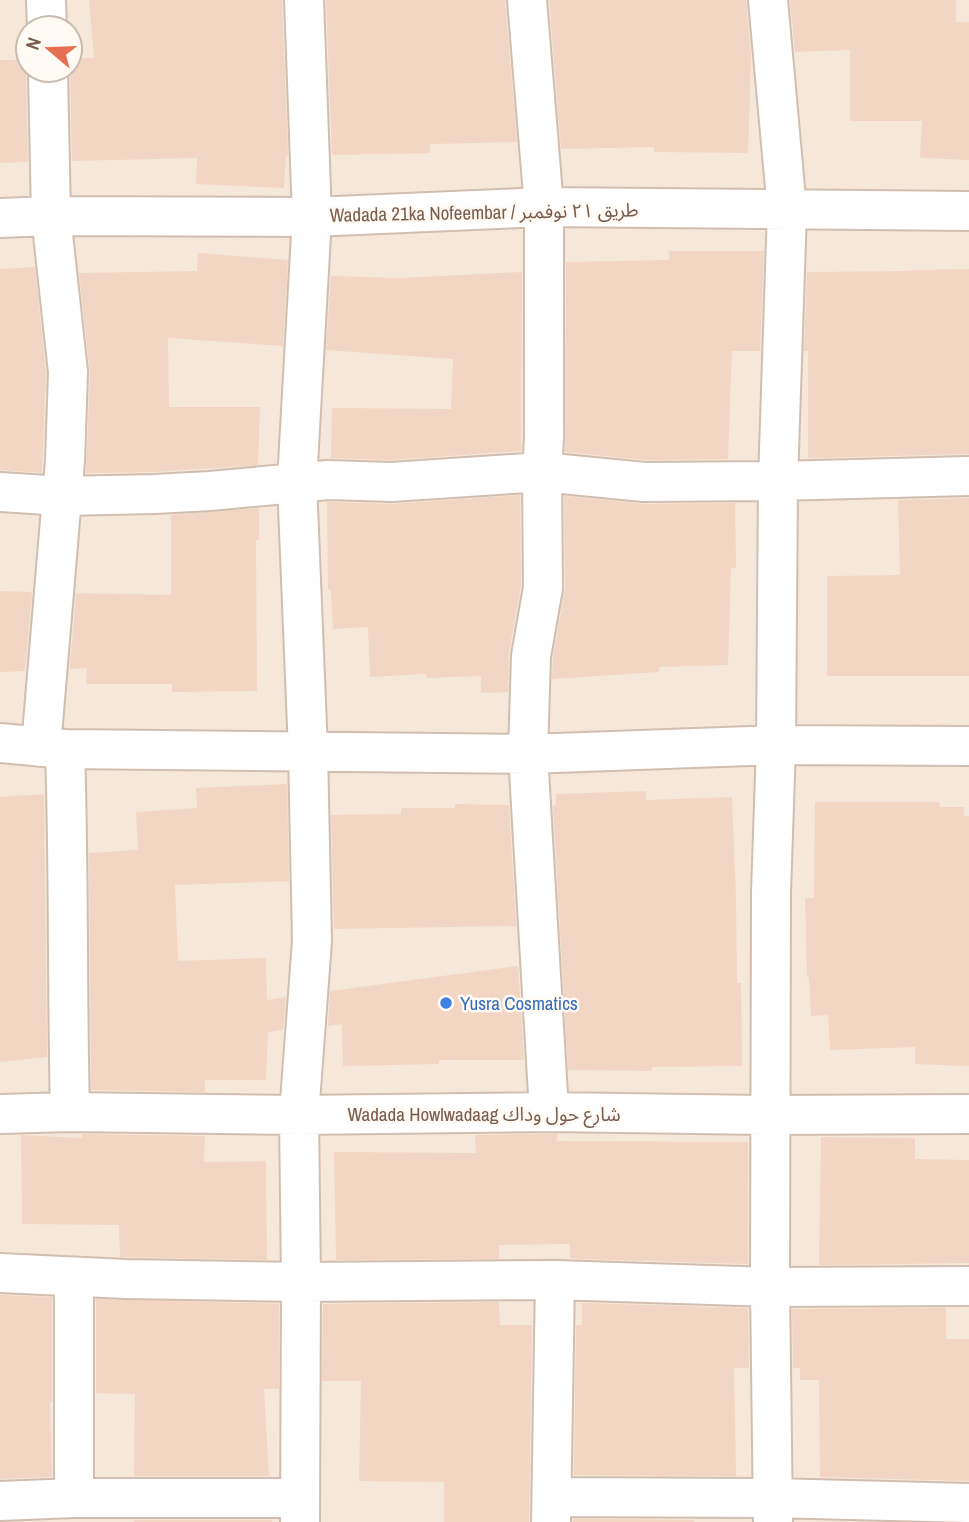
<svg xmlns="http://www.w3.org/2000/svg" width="969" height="1522" font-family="'Archivo Narrow','Noto Sans Arabic',sans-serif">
	<rect width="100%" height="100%" fill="#fdf6ec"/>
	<path fill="#f5e8da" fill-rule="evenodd" d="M0 0H969V1522H0ZM28 28H70V70H28Z"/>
	<path fill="#f3d5c3" d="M89 0H282L288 156H286L284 188 196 184 197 158 72 161 70 58H94Z
		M326 0H505L517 142 430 144V153L332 155Z
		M549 0H746L751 58 748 153 654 152V147L561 149Z
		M790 0H956V22H969V160L920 158 922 121H850V50L795 52Z
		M0 60H28L26 70 28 162 0 163Z
		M669 251H764L760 351H732L728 459 645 460 565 452 566 262 669 260Z
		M198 253 288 260 283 346 168 338 169 407H260L258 465 154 472 86 473 90 373 79 273 197 271Z
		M35 267 46 373 42 473 0 470V269Z
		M969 269V454L808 458V351H804L807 272 911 271V270Z
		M522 272 521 451 391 460 331 458 332 408 451 409 453 359 326 350 331 276 400 278Z
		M520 495 521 586 509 652 508 692 481 693V676L426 678V674L370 677 368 627 333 629 331 590H328L327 502 392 504Z
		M564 496 644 504 735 503 736 568H731L728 665 659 667V672L552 679 553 658 565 588Z
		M969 498V676H827V576L900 575 898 500Z
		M259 508V540H256L257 691 172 692V684H86L87 668 70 669 76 593 171 595V515Z
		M0 591 32 592 25 671 0 672Z
		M287 784 289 881 175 885 178 961 266 958 267 1000 286 997 283 1030 268 1032 266 1080H205V1092L91 1090 89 853 138 850 136 812 197 808 196 788Z
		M646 791V800L732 797 736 899 737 983H741L742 1066 652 1067V1071L568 1070 553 805H556V794Z
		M44 794 47 1057 0 1062V797Z
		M815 802H939L940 807H964V816H969V1066L915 1064V1047L830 1050 828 1015 811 1016 809 977H807L805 898H814Z
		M455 804 509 805 516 926 334 929 331 815 401 814V808H455Z
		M518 966 524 1060H439V1064L343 1066 342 1024 328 1026 330 991Z
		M82 1134 205 1136 204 1162 266 1161 267 1260 120 1257 119 1225 22 1224 21 1135 82 1138Z
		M557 1134V1141L748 1142V1264L582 1259 570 1258V1244L499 1245V1259L336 1260 334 1152 476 1153 475 1135Z
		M821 1137 915 1138V1159L969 1160V1263L819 1265Z
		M0 1295 52 1297V1402H50L52 1477 0 1479Z
		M96 1299 279 1304V1389H264L269 1476H134L135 1394 96 1393Z
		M499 1302 500 1325H532L529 1522H444V1482L359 1481 361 1381H322L323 1304Z
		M582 1303 748 1308 749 1368H734L736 1476 574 1475 576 1325H582Z
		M946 1308V1339H969V1481L820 1477 819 1380H800V1368H793L792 1309Z
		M573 1519 694 1520V1522H573Z
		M134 1520H272V1522H134Z"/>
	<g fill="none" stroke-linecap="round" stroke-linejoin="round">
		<g stroke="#d1beb0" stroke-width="42">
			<path id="minor" d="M46 0 47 28
				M527 0 544 207V438L542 472 543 588 531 656 528 754 549 1112
				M768 0 787 210 778 481 776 745 771 893 770 1287 773 1522
				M0 218 51 216 312 217 544 207 969 211
				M0 492 62 496 155 494 210 491 328 480 391 482 542 472 644 482 778 481 969 476
				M0 743 65 749 528 754 776 745 969 746
				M41 747 65 461 68 372 51 216 48 70
				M65 749C69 870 67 991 70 1112
				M0 1114 70 1112 299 1115 549 1112 769 1115 969 1114
				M0 1273 126 1279 301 1282 555 1280 770 1287 969 1286
				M74 1277V1498
				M553 1497 772 1498 969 1503
				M0 1501 74 1498H300
				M300 1522 301 1282 299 1115 312 941 308 751 297 482 312 217 304 0
				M551 1522 555 1280"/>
		</g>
		<use href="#minor" stroke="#fff" stroke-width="38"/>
	</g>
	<circle fill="#3f7fe0" stroke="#fffaf3" stroke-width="2.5" cx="446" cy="1003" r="7"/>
	<g text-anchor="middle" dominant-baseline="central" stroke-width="5" stroke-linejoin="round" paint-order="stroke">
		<g font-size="19" fill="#7a5c4d" stroke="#fffaf3">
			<text transform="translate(484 212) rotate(-1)">Wadada 21ka Nofeembar / طريق ٢١ نوفمبر</text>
			<text x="484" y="1114">Wadada Howlwadaag شارع حول وداك</text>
		</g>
		<g font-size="19" fill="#366cbe" stroke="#fffaf3" text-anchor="start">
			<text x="460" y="1003">Yusra Cosmatics</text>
		</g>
	</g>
	<g transform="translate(49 49) rotate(289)"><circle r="33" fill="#fffaf3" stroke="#cabbb1" stroke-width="2"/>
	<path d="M0-5L12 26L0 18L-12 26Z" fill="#e76f51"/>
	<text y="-10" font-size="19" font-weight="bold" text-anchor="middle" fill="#7a5c4d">N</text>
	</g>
</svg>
